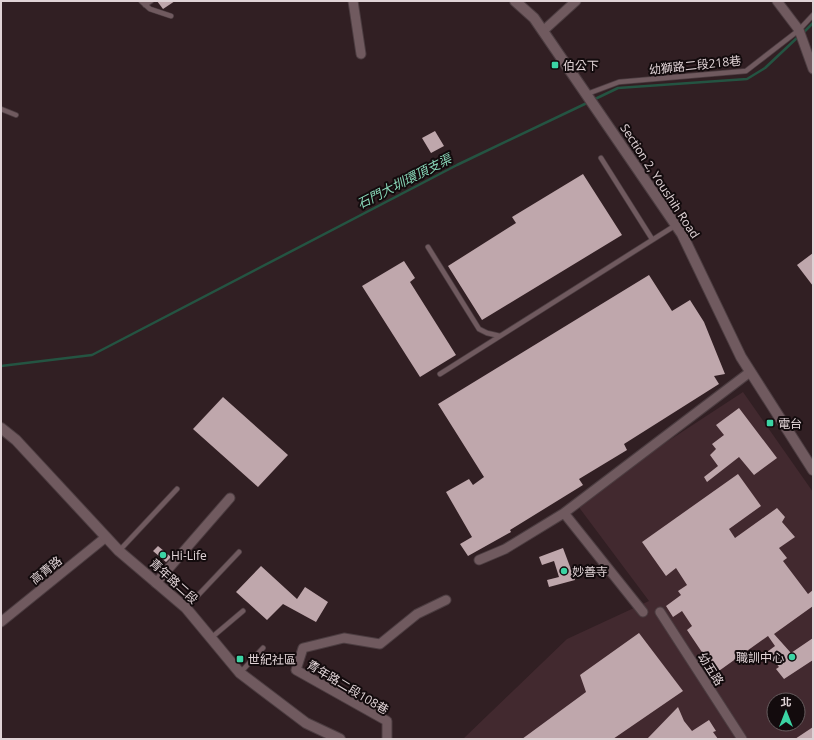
<svg xmlns="http://www.w3.org/2000/svg" width="814" height="740" font-family="'Open Sans','Noto Sans TC',sans-serif">
	<rect width="100%" height="100%" fill="#311f23"/>
	<path fill="#42292f" fill-rule="evenodd" d="M743 392 813 492V739H463L567 639 649 601 575 502ZM774 700H798V724H774Z"/>
	<g fill="none" stroke-linecap="round" stroke-linejoin="round">
		<path stroke="#245442" stroke-width="2.5" d="M803 33 813 23
			M593 100 618 88 747 79 765 68 799 36
			M1 366 92 355 457 165 589 102"/>
	</g>
	<path fill="#bfa7ac" d="M157 1H175L163 9Z
		M435 131 444 146 431 153 422 138Z
		M583 174 622 235 482 320 448 266 516 223 512 217Z
		M813 253V286L797 265Z
		M404 261 415 278 410 282 456 355 420 377 362 286Z
		M649 275 672 311 690 300 704 322 725 374 714 376 719 384 624 444 627 450 579 479 583 485 510 530 511 532 468 556 460 544 472 537 446 492 469 479 473 485 484 477 438 404Z
		M223 397 288 455 258 487 193 429Z
		M739 408 777 458 754 475 739 457 707 482 704 477 718 466 710 455 716 449 712 444 724 435 716 425Z
		M738 474 761 506 729 529 735 538 777 508 785 517 782 522 795 537 779 548 787 558 783 561 808 594 813 590V606L774 634 791 653 813 638V660L784 679 776 669 779 667 767 652 775 646 768 636 716 673 687 630 692 626 682 611 673 617 666 606 681 595 678 591 687 585 676 568 666 576 642 542Z
		M158 546 171 557 166 562 153 551Z
		M563 548 575 580 549 587 547 580 559 577 554 561 542 565 539 557Z
		M261 566 297 599 305 587 328 602 316 622 283 604 267 620 236 592Z
		M639 633 683 691 613 739H522L586 692 580 675Z
		M678 707 684 721 692 731 709 720 716 731 713 732 718 739H647Z
		M813 727V739H795Z"/>
	<g fill="none" stroke-linecap="round" stroke-linejoin="round">
		<g stroke="#4c3d41" stroke-width="6">
			<path id="service" d="M141 1 150 9 171 16
				M145 5 151 1
				M587 94 619 82 746 71 799 30 813 15
				M1 109 16 115
				M601 158 652 239
				M428 247 479 329 487 333 500 336
				M440 374 676 225
				M119 551 177 489
				M186 608 239 552
				M211 638 243 611
				M240 673 263 648"/>
		</g>
		<g stroke="#4c3d41" stroke-width="11">
			<path id="minor" d="M353 1 361 54
				M777 1 799 30 813 69
				M543 31 576 1
				M564 513 643 612
				M479 560 505 549 564 513 750 372
				M156 583 230 498
				M660 612 742 739
				M1 622 106 537
				M387 739V721L296 670 303 648 344 638 380 644 417 614 446 600"/>
		</g>
		<g stroke="#4c3d41" stroke-width="12">
			<path id="tertiary" d="M515 1 534 18 682 234 741 357 813 470
				M1 428 16 440 119 551 186 608 240 673 306 723 340 739"/>
		</g>
		<use href="#service" stroke="#705a5f" stroke-width="4.5"/>
		<use href="#minor" stroke="#705a5f" stroke-width="9"/>
		<use href="#tertiary" stroke="#705a5f" stroke-width="10"/>
	</g>
	<g fill="#3bd4a4" stroke="#130b0d" stroke-width="1.5">
		<rect x="551" y="61" width="8" height="8" rx="2"/>
		<rect x="766" y="419" width="8" height="8" rx="2"/>
		<circle cx="163" cy="555" r="4"/>
		<circle cx="564" cy="571" r="4"/>
		<circle cx="792" cy="657" r="4"/>
		<rect x="236" y="655" width="8" height="8" rx="2"/>
	</g>
	<g text-anchor="middle" dominant-baseline="central" stroke-width="4" stroke-linejoin="round" paint-order="stroke">
		<g font-size="12" fill="#e0d3d6" stroke="#130b0d" text-anchor="start">
			<text x="563" y="65">伯公下</text>
			<text x="778" y="423">電台</text>
			<text x="171" y="555">Hi-Life</text>
			<text x="572" y="571">妙善寺</text>
			<text x="784" y="657" text-anchor="end">職訓中心</text>
			<text x="248" y="659">世紀社區</text>
		</g>
		<g font-size="12" fill="#e0d3d6" stroke="#130b0d">
			<text transform="translate(695 65) rotate(-6)">幼獅路二段218巷</text>
			<text transform="translate(660 181) rotate(57)">Section 2, Youshih Road</text>
			<text transform="translate(46 570) rotate(-39)">高青路</text>
			<text transform="translate(174 581) rotate(42)">青年路二段</text>
			<text transform="translate(711 669) rotate(57)">幼五路</text>
			<text transform="translate(348 687) rotate(31)">青年路二段108巷</text>
		</g>
		<g font-size="13" font-style="italic" fill="#88d7b8" stroke="#130b0d">
			<text transform="translate(404 181) rotate(-27)">石門大圳環頂支渠</text>
		</g>
	</g>
	<rect width="814" height="740" fill="none" stroke="#e0d3d6" stroke-width="4"/>
	<g transform="translate(786 712)"><circle r="19" fill="#130b0d" stroke="#655b5d"/>
	<path d="M0-3L7 15L0 10L-7 15Z" fill="#3bd4a4"/>
	<text y="-6" font-size="11" font-weight="bold" text-anchor="middle" fill="#e0d3d6">北</text>
	</g>
</svg>
